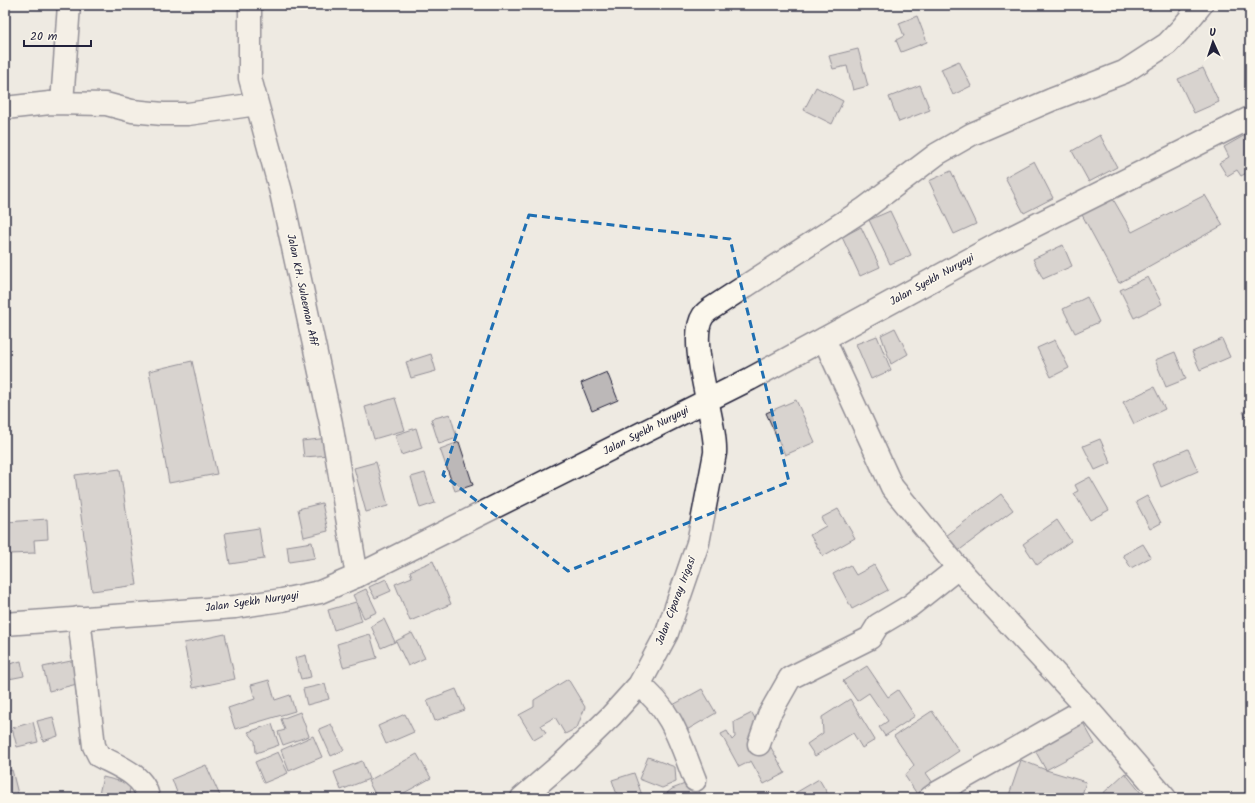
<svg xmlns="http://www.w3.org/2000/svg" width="1255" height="803" font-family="Kalam,sans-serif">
	<rect width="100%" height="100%" fill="#eeeae2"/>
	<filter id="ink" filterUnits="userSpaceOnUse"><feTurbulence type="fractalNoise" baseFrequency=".025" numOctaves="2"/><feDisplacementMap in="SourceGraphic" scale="8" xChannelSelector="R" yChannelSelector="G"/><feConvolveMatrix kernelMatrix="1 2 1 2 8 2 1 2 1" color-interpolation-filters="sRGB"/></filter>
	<g filter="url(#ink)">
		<path fill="#bcb8b8" stroke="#22223b" d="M917 16 927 42 901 52 896 40 904 36 899 23Z
			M858 49 868 86 853 90 847 66 833 69 829 56Z
			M959 61 971 86 953 95 941 69Z
			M1203 68 1219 102 1194 113 1178 79Z
			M920 85 930 110 899 122 889 97Z
			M816 87 843 101 832 124 804 110Z
			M1247 134 1250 140V171L1241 176 1237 170 1227 176 1219 163 1229 157 1224 147Z
			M1100 135 1117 167 1089 182 1072 151Z
			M1034 161 1053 198 1024 213 1005 177Z
			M951 171 976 224 954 234 929 181Z
			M1205 195 1223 225 1119 283 1081 213 1113 199 1132 232Z
			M890 211 911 255 890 264 869 220Z
			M861 227 880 267 860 276 842 237Z
			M1063 245 1072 266 1043 279 1033 259Z
			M1148 277 1162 304 1134 318 1120 290Z
			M1087 297 1099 322 1075 333 1063 309Z
			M895 328 908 354 891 364 881 335Z
			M877 336 891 370 871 379 856 344Z
			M1222 339 1230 357 1200 370 1192 352Z
			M1055 340 1069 368 1051 377 1037 348Z
			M1175 352 1186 379 1166 387 1155 360Z
			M431 354 436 371 411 378 406 362Z
			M192 361 217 474 169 483 149 371Z
			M607 372 618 400 592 411 581 383Z
			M1154 387 1165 409 1134 424 1123 402Z
			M395 398 405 430 374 439 365 407Z
			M796 400 815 442 785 455 766 413Z
			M1250 408V425L1243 412Z
			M450 414 457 438 439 444 431 419Z
			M416 428 422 448 401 455 395 435Z
			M328 438 330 455 304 457 302 441Z
			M1100 439 1111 463 1095 470 1083 446Z
			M459 442 473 485 455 491 440 449Z
			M1188 449 1198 471 1161 487 1152 464Z
			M376 462 388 506 366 512 354 468Z
			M120 469 137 585 92 591 75 475Z
			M425 473 435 503 420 508 411 477Z
			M1090 477 1109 510 1090 520 1074 493 1078 491 1075 485Z
			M1001 494 1013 510 957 552 946 536Z
			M1147 496 1161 523 1150 529 1136 502Z
			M322 503 328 531 304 537 298 509Z
			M838 509 855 538 823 556 810 535 826 526 821 518Z
			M47 519 48 539 34 540 35 553 9 554 7 522Z
			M1057 520 1071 541 1037 565 1023 544Z
			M259 528 264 559 230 564 225 533Z
			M312 542 315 558 289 562 287 546Z
			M1143 544 1151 557 1131 568 1123 555Z
			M433 561 451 604 410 621 395 584 412 577 410 571Z
			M1250 564V579L1244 567Z
			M850 565 856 575 874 565 888 590 852 609 833 574Z
			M386 579 391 591 375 598 369 587Z
			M366 589 377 612 364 618 353 595Z
			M356 602 362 621 334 630 328 610Z
			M384 619 395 642 381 648 371 626Z
			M412 633 425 658 408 666 396 641Z
			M225 634 235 679 193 688 184 643Z
			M370 634 377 658 343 667 337 644Z
			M306 655 311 677 301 679 295 658Z
			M80 659 85 682 49 691 43 667Z
			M21 661 24 676 9 679 6 665Z
			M867 666 888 697 898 690 915 716 885 736 879 727 888 721 869 693 857 701 843 681Z
			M568 679 585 707 577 728 565 734 555 717 541 725 546 733 534 740 519 715 534 707V700Z
			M269 680 275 700 290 695 295 711 235 729 228 708 255 699 251 685Z
			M325 684 329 699 307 705 303 689Z
			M456 689 465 710 435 721 427 700Z
			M702 689 716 713 685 731 671 706Z
			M850 699 875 740 862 748 853 733 815 756 807 744 823 733 822 717Z
			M932 711 959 751 926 773 933 783 917 794 905 776 914 765 894 736Z
			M300 712 309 736 283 745 278 732 285 730 281 719Z
			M752 713 785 773 764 784 751 761 739 767 721 734 727 731 732 740 735 737 734 722Z
			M405 714 414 732 386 744 378 726Z
			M53 717 58 736 43 741 37 721Z
			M1081 719 1095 744 1046 770 1032 745Z
			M33 722 38 742 17 747 12 728Z
			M272 724 279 745 256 753 255 741 248 732Z
			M331 724 344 750 331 756 319 729Z
			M313 736 322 757 289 771 281 750Z
			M278 752 288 773 264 783 255 762Z
			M417 754 431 778 395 798H377L368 781Z
			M648 757 675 767 676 782 662 788 639 779Z
			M1021 760 1046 770 1086 782 1081 798H1008Z
			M362 761 369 779 341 790 334 772Z
			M206 765 221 798H179L172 779Z
			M12 770 18 794 5 797V772Z
			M634 773 643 798H618L612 780Z
			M1125 773 1145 798H1098Z
			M103 777 131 784 128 798H98Z
			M819 779 830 798H787Z
			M695 780 702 798H669L667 793 672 789Z
			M593 794 607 796 610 798H592Z"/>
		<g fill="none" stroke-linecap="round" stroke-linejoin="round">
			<g stroke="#22223b" stroke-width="25">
				<path id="minor" d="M250 5V78L281 192 331 423 357 576
					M62 103 69 5
					M5 108 50 103 106 104 132 111 163 114H188L257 104
					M79 618 94 746 99 756C116 765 145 775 148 798
					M639 685C672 709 681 745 695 780
					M759 744 769 715 790 678 870 638 878 625 910 606 958 568
					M522 798 566 760 611 716 639 685 644 676 667 633 698 543 715 453C717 421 686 341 703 316 705 313 709 310 712 308L864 209 937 154 972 134 1051 100 1124 72 1167 44 1182 28 1201 5
					M930 798 937 793 1087 708"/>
			</g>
			<g stroke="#22223b" stroke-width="25">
				<path id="tertiary" d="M824 339 892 487 958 568 1087 708 1165 798"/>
			</g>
			<g stroke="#22223b" stroke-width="25">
				<path id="secondary" d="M5 624 235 607 282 600 320 592 357 576 750 379 1000 243 1250 118"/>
			</g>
			<use href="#minor" stroke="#fbf7ec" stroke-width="22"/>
			<use href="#tertiary" stroke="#fbf7ec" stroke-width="22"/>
			<use href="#secondary" stroke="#fbf7ec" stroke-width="22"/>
		</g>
	</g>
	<path d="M0 0H1255V803H0ZM529 215 730 239 789 482 568 571 443 475Z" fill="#eeeae2" fill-opacity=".55" fill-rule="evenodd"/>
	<path fill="none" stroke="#1f6fb2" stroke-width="3" stroke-dasharray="8 5" stroke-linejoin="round" d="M529 215 730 239 789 482 568 571 443 475Z"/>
	<g text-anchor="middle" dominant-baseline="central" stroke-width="3" stroke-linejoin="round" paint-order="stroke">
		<g font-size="11" fill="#22223b" stroke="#fbf7ec">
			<text transform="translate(932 280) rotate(-29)">Jalan Syekh Nuryayi</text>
			<text transform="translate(302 290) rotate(78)">Jalan KH. Sulaeman Afif</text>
			<text transform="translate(646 431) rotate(-27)">Jalan Syekh Nuryayi</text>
			<text transform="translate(676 601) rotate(-69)">Jalan Ciparay Irigasi</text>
			<text transform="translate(252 602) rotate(-8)">Jalan Syekh Nuryayi</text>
		</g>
	</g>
	<rect width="1255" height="803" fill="none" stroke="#fbf7ec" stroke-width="20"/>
	<rect x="10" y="10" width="1235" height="783" fill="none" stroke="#22223b" stroke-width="1.5" filter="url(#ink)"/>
	<g transform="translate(1213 42) rotate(357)" stroke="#fbf7ec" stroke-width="3" paint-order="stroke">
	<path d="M0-3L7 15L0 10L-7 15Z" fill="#22223b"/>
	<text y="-6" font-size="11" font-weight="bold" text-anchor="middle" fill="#22223b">U</text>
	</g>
	<path d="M24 40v6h67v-6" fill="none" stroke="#22223b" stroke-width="2"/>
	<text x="30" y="40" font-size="12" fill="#22223b" stroke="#fbf7ec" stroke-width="3" paint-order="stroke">20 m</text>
</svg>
